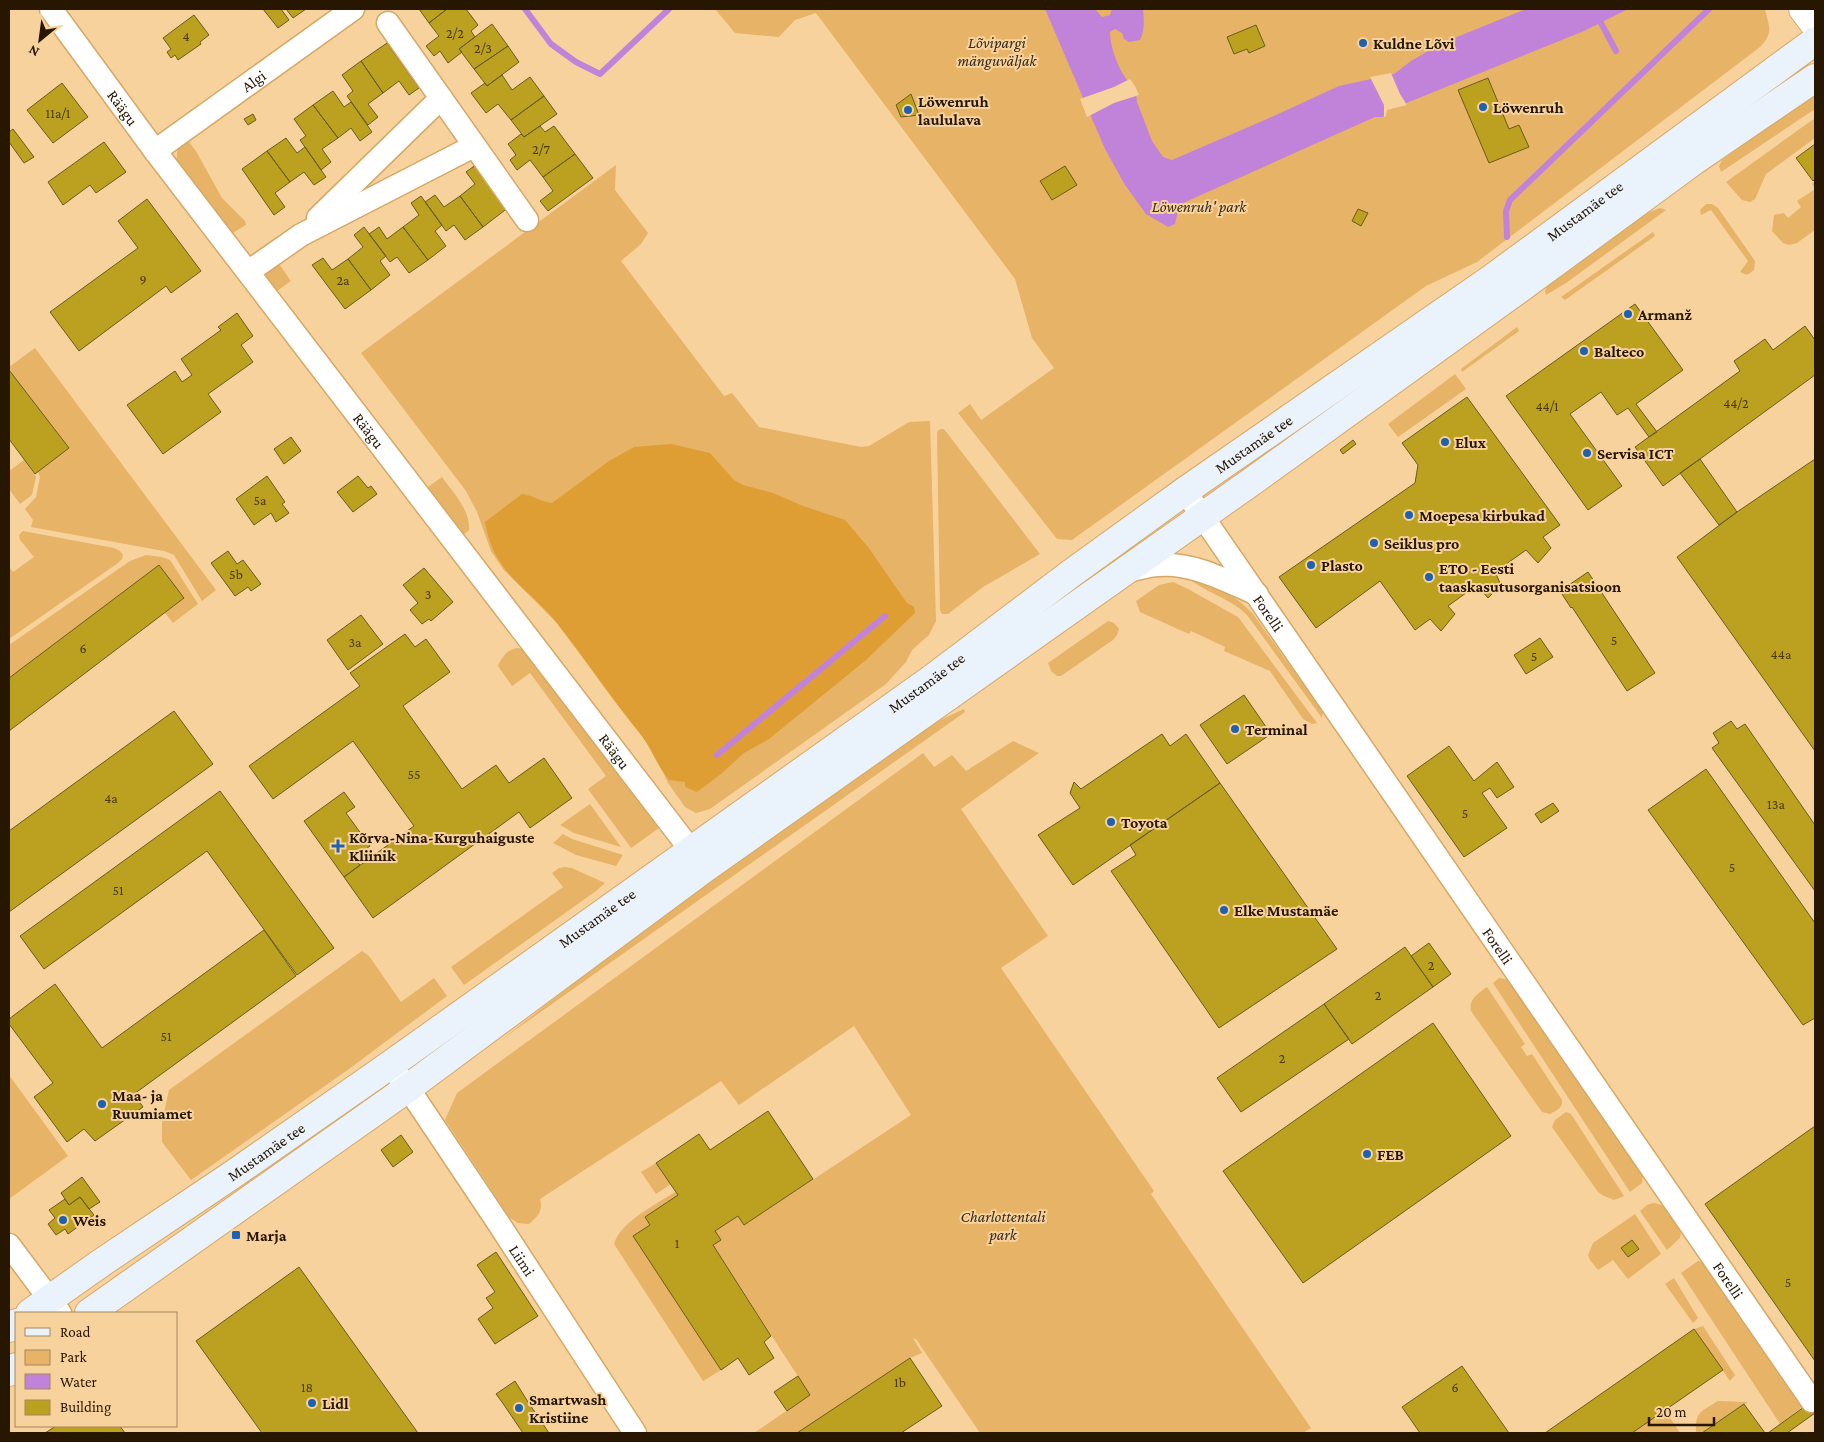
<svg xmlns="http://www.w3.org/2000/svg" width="1824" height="1442" font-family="'Crimson Pro',serif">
	<rect width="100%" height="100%" fill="#f8d29d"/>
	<path fill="#e6b367" d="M715 9H1765C1769 27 1774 32 1760 47L1477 262 1426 286 1072 540 1057 539 958 413 970 404 981 420 1054 368 1032 338 1015 279 816 13 795 20 779 37 735 33Z
		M1815 94V109L1721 172 1719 166 1722 160Z
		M1815 118V138L1766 174 1755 199 1750 202 1742 200 1726 182Z
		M186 138 196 151 222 198 245 221 246 225 231 234 177 160C176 150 179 146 186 138Z
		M616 165 615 190 648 233 641 244 621 261 724 396 732 393 759 427 861 447 869 446 909 422 930 421 936 621 929 635 912 650 906 662 886 684 710 809 696 813 685 807 668 783 653 751 555 621 503 569 491 551 477 512 466 491 361 353Z
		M1815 181V230L1797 243 1789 245 1783 243 1772 231 1774 215 1784 213 1788 218 1801 207 1797 201 1815 189 1812 184Z
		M1706 204H1712L1718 208 1755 261 1754 270C1748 275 1747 276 1740 272L1748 261 1711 210 1701 215 1700 210Z
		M1660 208 1666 210 1566 283 1546 295 1545 291 1550 281 1647 213Z
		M1653 232 1655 236 1565 300 1561 297Z
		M277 261 291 281 277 291H274L264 277 265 270Z
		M1517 327 1519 331 1462 372 1461 369Z
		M35 348 216 590 202 601 174 555 164 551 31 527 33 520 25 509 36 497 40 477 38 472 69 448 9 370V367Z
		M1455 374 1466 389 1398 437 1388 424Z
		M940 429H944L1040 554 983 587 948 614H942L940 610 937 432Z
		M24 460 36 477 32 495 20 504 9 489V471Z
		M442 477C452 491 471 511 469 530L463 535 427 491 428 487Z
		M23 531 114 548 120 551 123 555 122 559 118 563 9 639V567L13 572 34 557 20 540 19 535Z
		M146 555 162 557 170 560 198 604 173 623 165 613 184 598 159 565 9 678V645L130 561Z
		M1185 576C1214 587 1231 590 1253 614L1323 712 1322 718 1247 615C1230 598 1204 592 1185 576Z
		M1173 582 1188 589 1238 617 1317 723 1312 724 1303 719 1270 671 1224 651 1225 647 1191 631 1189 634 1140 612 1136 601 1159 585Z
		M1108 621 1114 623 1119 629 1117 635 1113 640 1061 676H1057L1051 671 1048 663Z
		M517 648 523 649 662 826 631 848 588 789 606 776 530 673 512 686 498 666C502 657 507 650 517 648Z
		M964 709 965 712 501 1040 645 928 919 730Z
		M1013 741 1039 753 961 809 1048 936 1001 968 1154 1191 1151 1194 1311 1428 1303 1433H980L916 1339 913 1338 922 1353 910 1358 797 1433H754L810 1395 713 1245 715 1231 738 1216 744 1225 911 1115 854 1026 739 1105 721 1081 540 1199C543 1212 538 1216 529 1224L518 1223 510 1218 445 1120 457 1093 923 753 934 767 952 755 966 771Z
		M590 804 621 847 574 833 560 825Z
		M563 834 572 839 623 855 616 866 576 855 553 843Z
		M565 867 572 868 605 883 596 891 464 985 451 967 563 887 552 873 559 868Z
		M362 951 369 956 401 1002 434 978 447 996 349 1069 191 1180 162 1142V1122L169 1090Z
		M1499 978 1510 980 1643 1173 1642 1183 1630 1192 1493 983Z
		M1487 987 1525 1044 1521 1047 1527 1056 1532 1054 1562 1100C1563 1109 1556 1110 1550 1114L1542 1112 1471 1011C1468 999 1479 993 1487 987Z
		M9 1075 68 1156 9 1199Z
		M1566 1112 1571 1114 1624 1196 1614 1200 1604 1196 1598 1192 1552 1127 1555 1120Z
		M656 1163 671 1184 656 1194 641 1172Z
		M675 1192 678 1195 645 1217 650 1225 633 1236 721 1370 703 1381 614 1244C620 1222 657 1204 675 1192Z
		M1653 1203C1669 1204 1684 1223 1680 1238L1667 1250 1640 1211 1647 1205Z
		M1635 1214 1661 1254 1628 1279 1613 1260 1598 1270 1590 1260 1588 1255 1593 1243Z
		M1698 1261 1705 1262 1801 1399 1802 1407 1780 1424 1681 1273Z
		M1674 1278 1698 1318 1693 1323 1665 1284Z
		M1703 1326 1735 1375 1730 1381 1694 1329Z
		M1718 1401 1748 1402 1702 1433H1696C1695 1411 1701 1412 1718 1401Z
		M1665 1410 1680 1433H1632Z"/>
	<path fill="#de9e34" d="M671 444 710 453 734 480 743 485 773 493 803 506 845 520 868 547 907 603 914 607 915 613 866 660 769 739 744 753 721 774 697 792 685 787V782L669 780C658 767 652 750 642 736 612 700 586 660 557 623 527 586 494 575 485 522L522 494C533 495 540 502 552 503L609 461 634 447Z"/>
	<path fill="#c183da" d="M1045 9H1095L1102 17 1110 15 1112 9H1143C1144 19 1145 30 1140 40L1129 42 1124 39 1122 33 1115 29 1110 32C1110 45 1116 62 1123 74 1128 83 1137 89 1137 102L1152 141 1163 157 1172 160 1267 119 1339 86 1394 74 1411 61 1442 43 1526 9H1628L1584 31 1404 104 1385 108 1384 116 1382 117H1375L1183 203 1179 207 1175 224 1168 227 1146 214 1125 185 1105 149Z"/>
	<path fill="#f8d29d" d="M1391 73 1400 94 1407 105 1387 110 1386 116 1384 117V105L1370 77Z
		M1130 79 1135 86 1139 95 1114 103 1087 117 1080 99 1114 87Z"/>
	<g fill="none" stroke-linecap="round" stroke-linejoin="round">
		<path stroke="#c183da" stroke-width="6" d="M525 9 551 44 576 62 600 74 669 9
			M1601 23 1616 51
			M1507 237 1506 211 1510 200 1709 9
			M717 755 885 616"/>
	</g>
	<path fill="#bca01f" stroke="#695b1f" d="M263 9H281L289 20 278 28Z
		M286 9H306L293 18Z
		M419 9H447L429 23Z
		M447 9H466L478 25 471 31 475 37 459 49 462 52 448 63 440 51 434 56 426 46 439 36 429 23Z
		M194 15 209 35 200 42 201 44 178 60 175 55 171 58 167 52 171 49 163 38Z
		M492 24 508 46 474 69 459 49Z
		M1256 25 1265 46 1249 53 1247 49 1234 54 1227 37Z
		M387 43 419 88 409 95 399 81 383 93 361 61Z
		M508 46 519 62 487 86 474 69Z
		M361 61 383 93 368 104 378 117 368 125 347 96 353 91 342 75Z
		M502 75 512 90 530 77 544 96 511 120 498 104 486 113 471 93 485 83 487 86Z
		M1488 78 1509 129 1519 125 1529 147 1489 163 1458 90Z
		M62 83 88 117 53 143 27 110Z
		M333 91 344 107 351 102 372 132 360 141 351 128 338 138 313 105Z
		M911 94 919 115 901 117 896 105Z
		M544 96 557 114 524 137 511 120Z
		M313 105 338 138 322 149 331 162 321 170 300 140 306 136 294 119Z
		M253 114 256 120 248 125 244 119Z
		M540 126 545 132 554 126 575 154 543 177 530 160 517 170 510 160 516 155 508 144 521 134 524 137Z
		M13 129 34 157 24 163 9 142V132Z
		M286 138 297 153 305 147 326 177 314 185 304 172 290 182 267 151Z
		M104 142 126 172 96 193 90 185 63 205 48 182Z
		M1815 144V179L1813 181 1796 158Z
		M267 151 290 182 275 193 285 207 274 215 242 169Z
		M575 154 593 178 548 211 540 201 553 191 543 177Z
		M477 164 509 207 483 227 460 196 475 184 466 172Z
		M1065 166 1077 185 1052 200 1040 181Z
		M435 195 444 207 460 196 483 227 465 240 454 225 446 231 425 202Z
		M421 196 442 225 435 231 446 246 428 260 403 227 419 215 411 203Z
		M147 199 201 271 171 293 166 286 79 351 50 312 138 248 118 221Z
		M1358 209 1368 213 1361 226 1352 221Z
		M364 227 386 256 380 261 390 275 371 290 348 259 363 247 354 235Z
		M379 227 387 239 403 227 428 260 409 273 397 257 390 262 369 234Z
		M323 258 332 270 348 259 371 290 345 309 312 265Z
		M1635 304 1683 370 1636 404 1657 432 1649 437 1628 408 1617 415 1601 392 1570 414 1622 486 1588 510 1506 396Z
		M237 313 253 336 241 345 253 362 208 394 221 412 163 454 127 405 175 371 182 382 192 375 181 359 221 330 218 327Z
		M1805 326 1815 340V375L1663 486 1635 447 1740 371 1734 361 1765 339 1773 350Z
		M9 370 69 448 35 474 9 439Z
		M1467 397 1560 525 1543 537 1551 548 1538 563 1526 550 1495 572 1501 585 1488 598 1477 585 1448 606 1455 614 1441 631 1430 619 1415 630 1380 581 1316 628 1279 577 1415 483 1418 465 1402 443Z
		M291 437 301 451 284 464 274 449Z
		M1353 440 1356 444 1343 454 1340 450Z
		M1700 459 1737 512 1719 525 1680 473Z
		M1815 459V751L1677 557 1737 512Z
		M267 476 285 502 282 504 289 513 276 522 271 513 254 525 236 499Z
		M358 476 368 488 371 486 377 494 353 512 337 492Z
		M228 551 237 564 243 560 261 584 251 591 248 587 235 596 211 563Z
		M159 565 184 598 9 731V678Z
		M424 568 453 602 431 621 429 619 422 624 410 610 418 603 403 585Z
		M1588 572 1655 673 1627 691 1572 607 1571 608 1560 591Z
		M361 615 383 644 348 670 327 640Z
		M405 634 415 647 426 639 450 672 403 706 462 789 496 765 509 783 544 758 572 798 530 828 519 812 373 918 344 877 414 826 353 741 273 799 249 766 360 686 350 673Z
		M1540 638 1553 657 1526 674 1514 655Z
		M1244 695 1271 734 1227 764 1200 725Z
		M174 711 213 764 9 912V831Z
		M1731 721 1737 729 1745 724 1815 825V891L1712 748 1719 743 1713 733Z
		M1162 734 1170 746 1186 734 1220 783 1073 885 1038 835 1080 808 1070 793 1074 782 1081 789Z
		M1449 746 1474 781 1497 762 1514 787 1497 798 1490 788 1482 793 1507 828 1464 857 1407 776Z
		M1706 769 1815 923V1018L1803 1025 1648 810Z
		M1220 783 1337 949 1219 1028 1111 871 1136 855 1130 845Z
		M220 791 334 948 297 975 207 851 44 969 20 936Z
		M344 792 355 807 346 813 370 846 354 858 360 865 344 877 304 821Z
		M1553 803 1559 811 1541 823 1535 814Z
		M264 930 296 976 134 1094 143 1107 95 1141 84 1129 67 1142 34 1097 53 1083 9 1024V1019L55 984 102 1048Z
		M1429 943 1451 974 1433 987 1411 956Z
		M1405 947 1433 987 1352 1044 1324 1004Z
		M1324 1004 1349 1039 1241 1112 1217 1078Z
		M1433 1023 1511 1136 1303 1283 1223 1171Z
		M768 1111 813 1179 744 1225 738 1216 715 1231 721 1240 713 1245 771 1336 764 1342 774 1358 749 1375 738 1358 721 1370 633 1236 650 1225 645 1217 678 1195 656 1163 699 1134 710 1150Z
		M1815 1126V1361L1705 1204Z
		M401 1135 413 1152 393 1167 381 1150Z
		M82 1177 100 1202 89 1209 80 1197 69 1205 61 1193Z
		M80 1197 94 1215 68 1234 65 1229 56 1235 48 1224 55 1218 49 1210 65 1199 69 1205Z
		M1632 1240 1639 1249 1628 1257 1621 1248Z
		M496 1252 538 1316 495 1344 478 1319 493 1308 486 1298 495 1292 477 1265Z
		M299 1267 418 1433H262L196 1341Z
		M1694 1329 1723 1370 1632 1433H1545Z
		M910 1358 942 1406 901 1433H797Z
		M1462 1366 1509 1433H1420L1402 1407Z
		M798 1376 810 1395 787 1411 774 1392Z
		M515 1381 528 1402 549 1433H523L502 1402 496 1394Z
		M1815 1399V1413L1787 1433H1768Z
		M1744 1404 1765 1433H1702Z
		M56 1426H120L125 1433H45Z"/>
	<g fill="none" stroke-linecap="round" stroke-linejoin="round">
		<g stroke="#d6a866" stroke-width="25">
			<g id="minor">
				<path id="s1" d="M51 9 155 151 690 849"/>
				<path d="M388 23 527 220"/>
				<path id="s2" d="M155 151 353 9"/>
				<path d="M318 218 441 98"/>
				<path d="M248 272 301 235 474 146"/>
				<path id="s3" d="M1185 491 1812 1401"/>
				<path d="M1128 571C1138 569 1149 565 1159 565 1192 562 1227 581 1257 594"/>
				<path id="s4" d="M390 1065 408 1088 497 1221 635 1433"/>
				<path d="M9 1245 60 1313"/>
			</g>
		</g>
		<g stroke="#d6a866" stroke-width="30">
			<path id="tertiary" d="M1803 9 1815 25"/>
		</g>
		<g stroke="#d6a866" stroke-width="30">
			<g id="secondary">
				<path id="s5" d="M30 1313 101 1263 232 1175 390 1065 933 678 1069 575 1185 491 1491 279 1815 41"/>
				<path d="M89 1313 408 1088 705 868 1254 480 1526 284 1695 160 1815 78"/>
				<path d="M9 1328 16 1323"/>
				<path d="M9 1372 16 1367"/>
			</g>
		</g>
		<use href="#minor" stroke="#fff" stroke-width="22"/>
		<use href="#tertiary" stroke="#fff" stroke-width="28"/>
		<use href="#secondary" stroke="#eaf2fc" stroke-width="28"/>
	</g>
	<g fill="#1e61b1" stroke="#f8d29d" stroke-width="2">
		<circle cx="1363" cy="43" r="5"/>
		<circle cx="1483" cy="107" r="5"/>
		<circle cx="908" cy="110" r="5"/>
		<circle cx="1628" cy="314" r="5"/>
		<circle cx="1584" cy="351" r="5"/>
		<circle cx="1445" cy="442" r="5"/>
		<circle cx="1587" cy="453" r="5"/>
		<circle cx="1409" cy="515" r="5"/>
		<circle cx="1374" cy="543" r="5"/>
		<circle cx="1311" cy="565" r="5"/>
		<circle cx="1429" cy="577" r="5"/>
		<circle cx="1235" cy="729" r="5"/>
		<circle cx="1111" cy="822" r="5"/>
		<path d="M335.5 838.5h5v5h5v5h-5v5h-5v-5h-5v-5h5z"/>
		<circle cx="1224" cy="910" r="5"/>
		<circle cx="102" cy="1104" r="5"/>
		<circle cx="1367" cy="1154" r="5"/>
		<circle cx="63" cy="1220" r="5"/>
		<rect x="231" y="1230" width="10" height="10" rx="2.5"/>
		<circle cx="312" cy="1403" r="5"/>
		<circle cx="519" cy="1408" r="5"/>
	</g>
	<g text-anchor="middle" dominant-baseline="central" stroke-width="4" stroke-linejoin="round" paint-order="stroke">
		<g font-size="14" fill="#4c3808">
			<text x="455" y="33">2/2</text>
			<text x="186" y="36">4</text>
			<text x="483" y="48">2/3</text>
			<text x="58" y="113">11a/1</text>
			<text x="541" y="149">2/7</text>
			<text x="143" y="279">9</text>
			<text x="343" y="280">2a</text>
			<text x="1736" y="403">44/2</text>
			<text x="1547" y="406">44/1</text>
			<text x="260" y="500">5a</text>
			<text x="236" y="574">5b</text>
			<text x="428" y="594">3</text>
			<text x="1614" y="640">5</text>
			<text x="355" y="642">3a</text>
			<text x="83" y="648">6</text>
			<text x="1781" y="654">44a</text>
			<text x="1534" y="656">5</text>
			<text x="414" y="774">55</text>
			<text x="111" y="798">4a</text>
			<text x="1776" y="804">13a</text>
			<text x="1465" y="813">5</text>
			<text x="1732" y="867">5</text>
			<text x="118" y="890">51</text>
			<text x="1431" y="965">2</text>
			<text x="1378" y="995">2</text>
			<text x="166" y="1036">51</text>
			<text x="1282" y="1058">2</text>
			<text x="677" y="1243">1</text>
			<text x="1788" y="1282">5</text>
			<text x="900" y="1382">1b</text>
			<text x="307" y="1387">18</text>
			<text x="1455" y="1387">6</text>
		</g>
		<g font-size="16" font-style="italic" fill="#362a19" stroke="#f8d29d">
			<text x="997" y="42">Lõvipargi<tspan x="997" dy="18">mänguväljak</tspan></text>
			<text x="1199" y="206">Löwenruh' park</text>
			<text x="1003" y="1216">Charlottentali<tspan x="1003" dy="18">park</tspan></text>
		</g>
		<g font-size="16" font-weight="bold" fill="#271600" stroke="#f8d29d" text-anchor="start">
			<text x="1373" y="43">Kuldne Lõvi</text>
			<text x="918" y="101">Löwenruh<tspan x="918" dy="18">laululava</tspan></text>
			<text x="1493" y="107">Löwenruh</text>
			<text x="1638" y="314">Armanž</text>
			<text x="1594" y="351">Balteco</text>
			<text x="1455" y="442">Elux</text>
			<text x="1597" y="453">Servisa ICT</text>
			<text x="1419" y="515">Moepesa kirbukad</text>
			<text x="1384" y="543">Seiklus pro</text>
			<text x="1321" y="565">Plasto</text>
			<text x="1439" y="568">ETO - Eesti<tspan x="1439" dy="18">taaskasutusorganisatsioon</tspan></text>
			<text x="1245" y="729">Terminal</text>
			<text x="1121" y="822">Toyota</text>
			<text x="349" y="837">Kõrva-Nina-Kurguhaiguste<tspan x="349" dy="18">Kliinik</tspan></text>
			<text x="1234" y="910">Elke Mustamäe</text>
			<text x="112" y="1095">Maa- ja<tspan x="112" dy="18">Ruumiamet</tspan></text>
			<text x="1377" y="1154">FEB</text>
			<text x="73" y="1220">Weis</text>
			<text x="246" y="1235">Marja</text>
			<text x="529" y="1399">Smartwash<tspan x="529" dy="18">Kristiine</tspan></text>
			<text x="322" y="1403">Lidl</text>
		</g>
		<g font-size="16" fill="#271600" stroke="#f8d29d">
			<text stroke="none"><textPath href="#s2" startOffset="121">Algi</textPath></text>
			<text stroke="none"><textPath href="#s1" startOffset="122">Räägu</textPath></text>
			<text stroke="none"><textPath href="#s5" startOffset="1906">Mustamäe tee</textPath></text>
			<text stroke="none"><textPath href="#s1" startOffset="528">Räägu</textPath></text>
			<text stroke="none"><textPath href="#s5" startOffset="1501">Mustamäe tee</textPath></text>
			<text stroke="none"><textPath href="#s3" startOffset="148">Forelli</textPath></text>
			<text stroke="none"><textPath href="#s5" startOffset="1096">Mustamäe tee</textPath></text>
			<text stroke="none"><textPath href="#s1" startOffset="932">Räägu</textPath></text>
			<text stroke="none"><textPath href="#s5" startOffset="691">Mustamäe tee</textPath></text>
			<text stroke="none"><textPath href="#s3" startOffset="552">Forelli</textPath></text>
			<text stroke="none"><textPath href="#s5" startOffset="286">Mustamäe tee</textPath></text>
			<text stroke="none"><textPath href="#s4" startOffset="236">Liimi</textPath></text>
			<text stroke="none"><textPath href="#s3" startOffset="958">Forelli</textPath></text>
		</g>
	</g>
	<rect width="1824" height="1442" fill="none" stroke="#271600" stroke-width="20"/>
	<rect x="15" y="1312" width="162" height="115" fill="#f8d29d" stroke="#a4875e"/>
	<rect x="25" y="1328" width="25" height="8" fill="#eaf2fc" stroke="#a4875e"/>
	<text x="60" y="1337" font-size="15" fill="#271600">Road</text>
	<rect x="25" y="1350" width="25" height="15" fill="#e6b367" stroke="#a4875e"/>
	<text x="60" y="1362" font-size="15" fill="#271600">Park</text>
	<rect x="25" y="1374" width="25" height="15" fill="#c183da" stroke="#a4875e"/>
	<text x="60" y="1387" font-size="15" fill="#271600">Water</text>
	<rect x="25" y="1400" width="25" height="15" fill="#bca01f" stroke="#a4875e"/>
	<text x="60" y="1412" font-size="15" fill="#271600">Building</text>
	<g transform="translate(40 40) rotate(209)" stroke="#f8d29d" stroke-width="4" paint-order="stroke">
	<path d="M0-4L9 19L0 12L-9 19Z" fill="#271600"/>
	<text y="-8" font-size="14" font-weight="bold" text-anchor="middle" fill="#271600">N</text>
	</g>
	<path d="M1649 1417v8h65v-8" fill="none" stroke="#271600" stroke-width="2.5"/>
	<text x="1656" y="1417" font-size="15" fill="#271600" stroke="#f8d29d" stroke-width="4" paint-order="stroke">20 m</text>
</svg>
